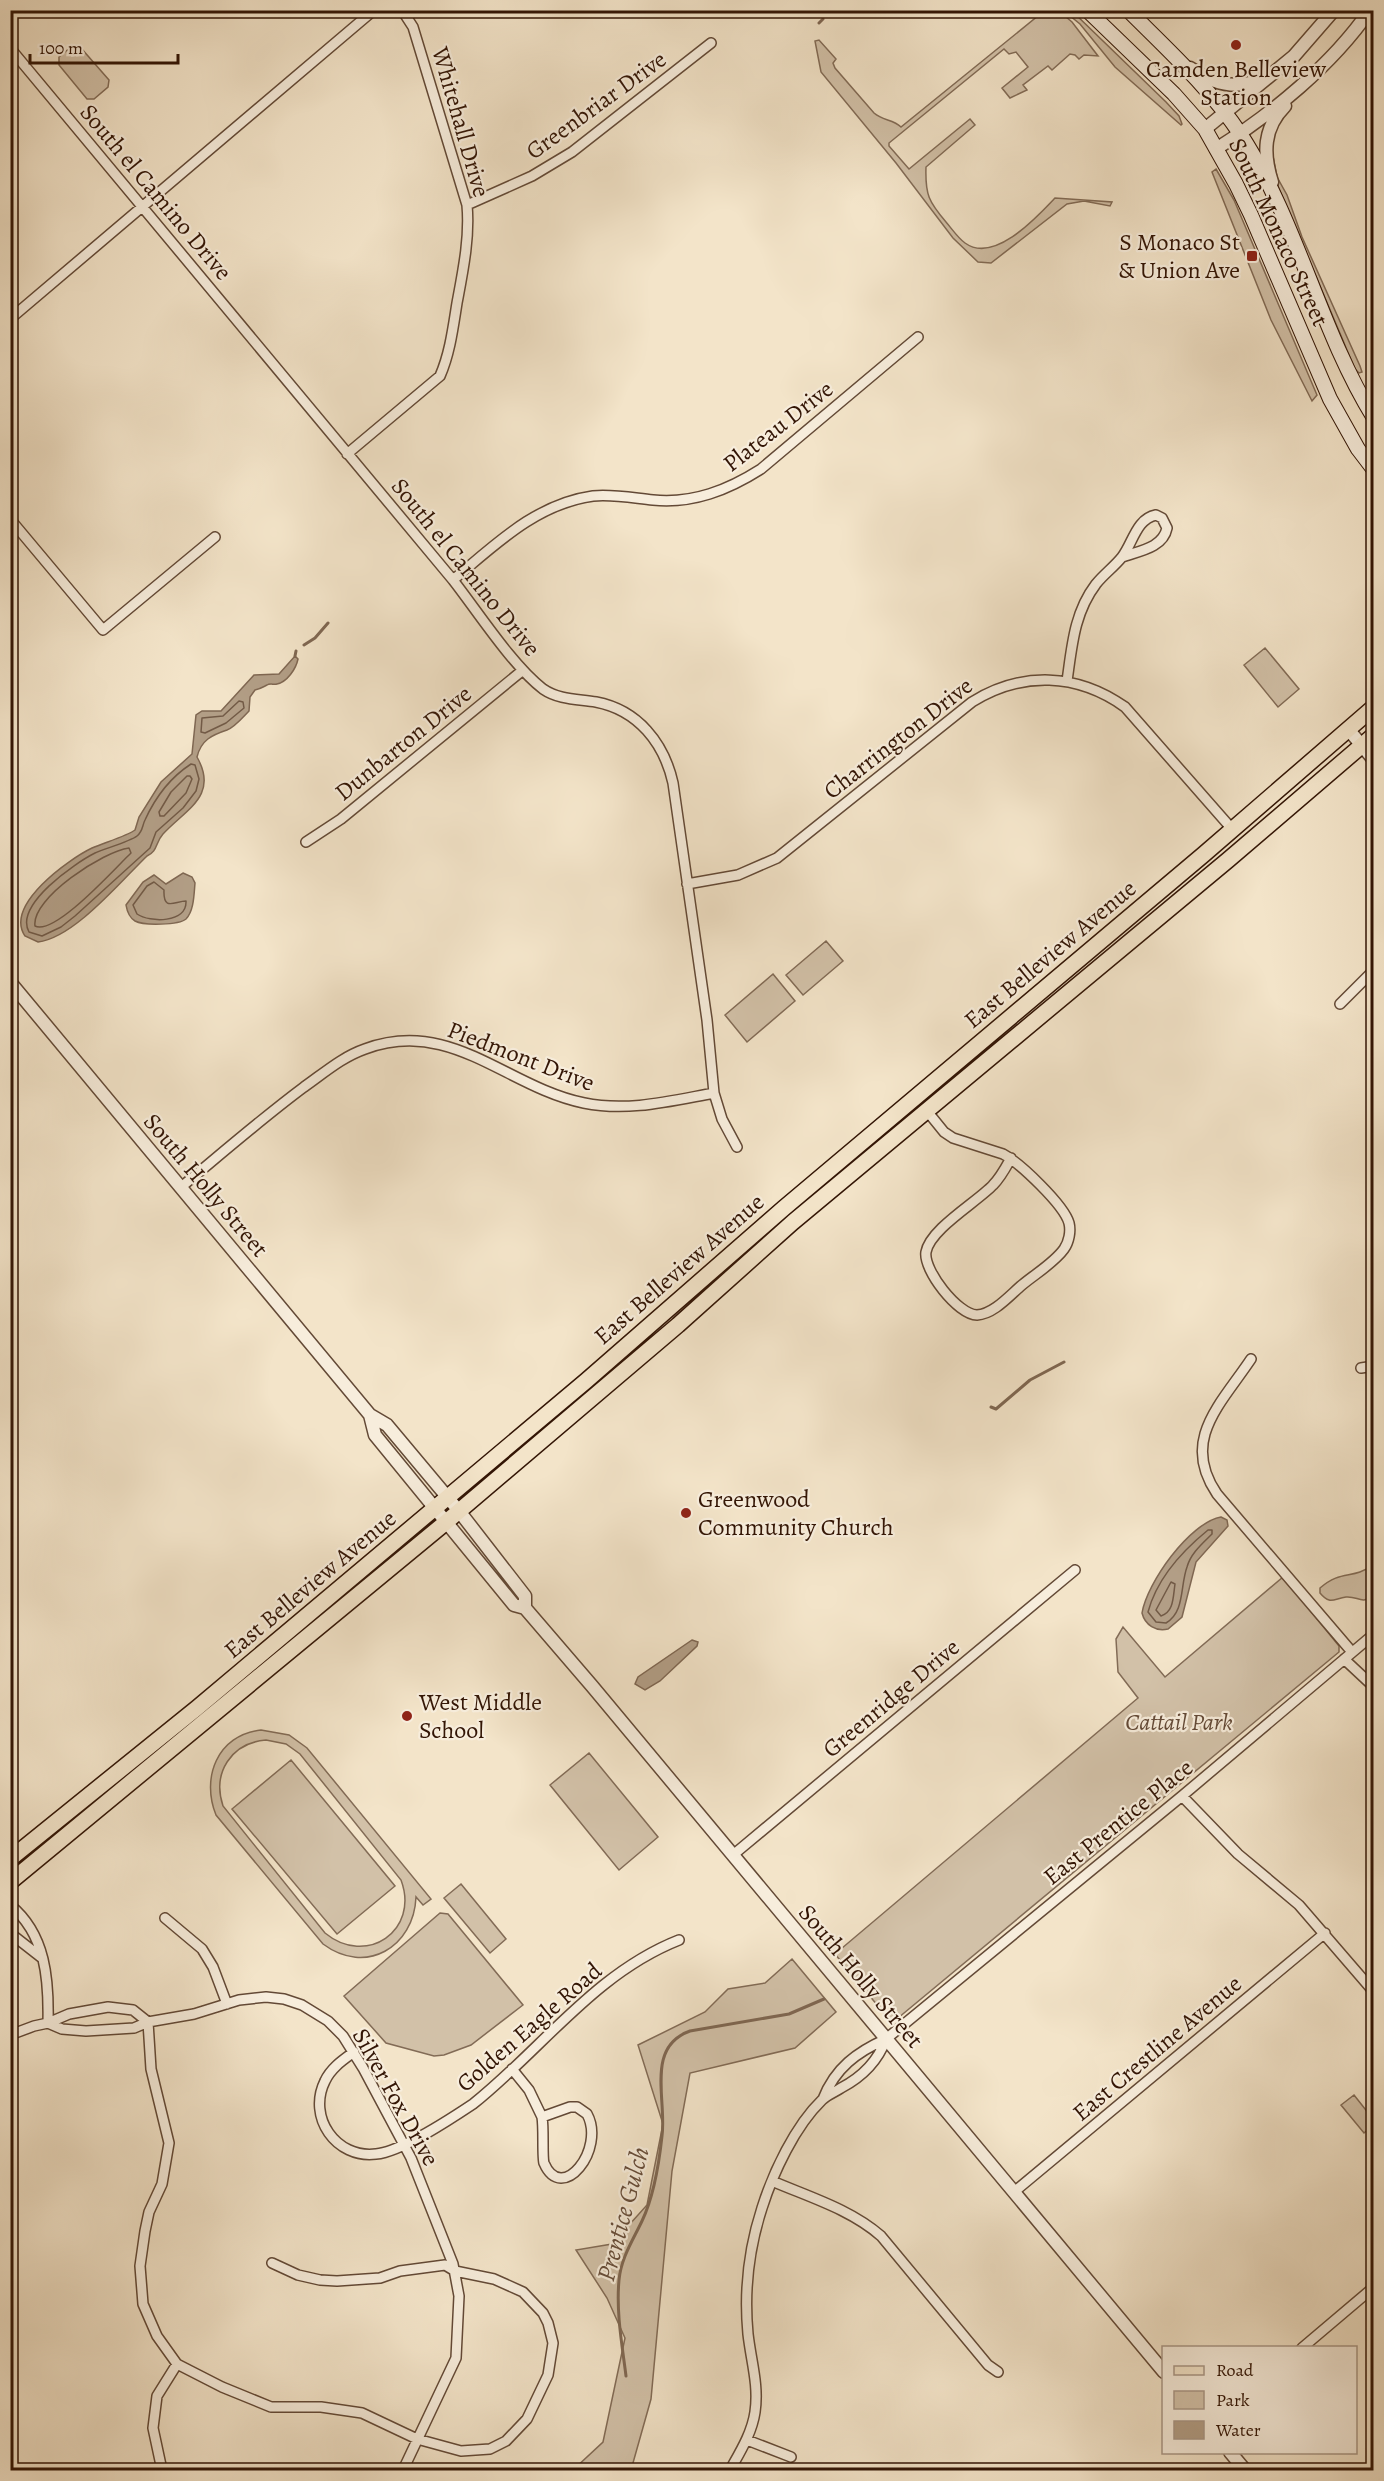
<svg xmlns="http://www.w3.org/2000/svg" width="1384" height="2481" font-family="Alegreya,serif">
	<rect width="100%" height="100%" fill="#f3e4c9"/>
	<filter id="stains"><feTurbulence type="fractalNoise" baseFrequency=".00333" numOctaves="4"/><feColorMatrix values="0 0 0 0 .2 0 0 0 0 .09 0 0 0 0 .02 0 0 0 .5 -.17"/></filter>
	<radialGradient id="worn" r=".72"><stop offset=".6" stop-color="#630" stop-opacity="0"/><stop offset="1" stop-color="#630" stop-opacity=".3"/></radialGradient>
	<path fill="#d2c1a8" stroke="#826b56" stroke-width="1.5" fill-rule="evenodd" d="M1044 11H1059L1072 22 1098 56 1084 55 1079 59 1075 55 1070 54 1052 70 1048 66 1023 85 1027 90 1010 98 1002 88 1028 67 1016 52 1009 54 1004 49 889 143V146L909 169 970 119 975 125 926 167C925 195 929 202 946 222 952 229 958 238 965 243 994 264 1036 218 1055 198L1112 202 1110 206 1084 201 1067 204 991 263 978 262 953 238 896 163 821 72 815 41 819 40 836 59 833 63 835 68 874 113C883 121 893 119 901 127Z
		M1064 11H1072L1166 102 1179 116 1182 124 1181 125 1115 67 1080 24Z
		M71 47 81 48 109 80 108 87 94 99H87L59 65V57Z
		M1271 146 1277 177 1287 195 1302 237 1360 366 1362 372 1359 373 1355 369 1272 172Z
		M1216 169 1234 200 1317 395 1312 401 1271 320 1212 172Z
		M1265 648 1299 689 1278 707 1244 665Z
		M826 941 843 961 803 995 786 975Z
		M773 974 795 1001 747 1042 725 1015Z
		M1373 1565V1597C1360 1604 1358 1596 1346 1597 1333 1599 1330 1605 1320 1593V1588C1342 1569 1352 1580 1373 1565Z
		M1283 1577 1339 1646V1652L892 2023 835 1954 1138 1698 1118 1672 1116 1639 1123 1627 1165 1677Z
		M261 1730 289 1735 307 1748 431 1899 423 1905 416 1897C414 1947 366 1976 323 1944L216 1815C201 1778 217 1735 261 1730ZM266 1740 286 1744 300 1754 401 1880C420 1931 366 1967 325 1933L223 1806C212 1773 231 1743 266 1740Z
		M589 1753 658 1837 619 1870 550 1785Z
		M291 1760 395 1886 337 1934 232 1809Z
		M461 1884 506 1939 490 1953 444 1898Z
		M440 1913 448 1914 523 2005 471 2045 444 2055 434 2056 386 2043 344 1996Z
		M792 1959 836 2012 795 2048 690 2073 672 2171 651 2399 631 2470H573L603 2442 625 2338 607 2298 576 2250 612 2244 647 2205 663 2124 638 2045 705 2012 728 1989 765 1983Z
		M1354 2095 1373 2119V2125L1364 2133 1341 2105Z"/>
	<path fill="#b29e86" stroke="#7f6752" stroke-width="1.5" d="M295 656 298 659C296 669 287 682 277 684 274 685 270 683 267 685 263 687 260 689 255 690L250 697 249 711C243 717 235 727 227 730 212 735 201 740 197 757 219 796 186 809 163 834 155 843 158 851 147 856 121 881 74 938 38 942L25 936C4 905 69 859 92 848 103 843 127 836 135 830L139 817 161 782 192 754 196 715 202 711H221L254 675 279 674Z
		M183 873 192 877 195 883C194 894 194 911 186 919 179 925 144 926 135 921 130 918 127 911 126 905L143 882 154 875 166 884Z
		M1221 1517 1227 1520 1228 1526 1196 1562 1182 1617 1168 1629C1156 1632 1145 1625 1142 1613 1147 1583 1189 1523 1221 1517Z
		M692 1640 698 1642 697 1646 660 1681 645 1690 635 1684 638 1677Z"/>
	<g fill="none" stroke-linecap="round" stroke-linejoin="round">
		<path stroke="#725a46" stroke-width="1.5" d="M239 701 243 702 244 708 226 723 205 733 201 732 202 718 223 716Z
			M191 764 195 765 199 779 196 791 183 808 156 832 150 848 75 916 61 927 42 936 29 932C14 905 75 863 95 853 104 849 131 841 137 836 143 831 142 826 145 820 155 798 171 777 191 764Z
			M187 776H190L192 779 186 793 164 816H160L159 812 171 792Z
			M129 848 131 853C116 867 55 936 35 926 31 898 104 851 129 848Z
			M154 882 164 890C163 912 175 901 186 901 187 923 150 923 137 914L133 905 147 886Z
			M1208 1530H1212V1534C1202 1544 1191 1553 1187 1567 1180 1586 1185 1612 1166 1623L1156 1622 1148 1612C1157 1578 1181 1552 1208 1530Z
			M1171 1582 1175 1584C1173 1597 1174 1612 1161 1616L1156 1610Z"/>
		<path stroke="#7f6752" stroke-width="3" d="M822 10 824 14
			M819 23 823 19
			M304 645 315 638 328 623
			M295 656 296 651
			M991 1407 996 1409 1030 1380 1064 1362
			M626 2376C622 2344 616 2312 619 2280 621 2258 633 2240 642 2221 654 2196 659 2164 662 2136 667 2100 645 2047 690 2031L789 2014 824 1999"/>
		<g stroke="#634936" stroke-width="12">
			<path id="minor" d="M10 48 453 580C478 612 512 665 543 689 559 700 578 699 596 702 638 710 664 743 673 783L707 1020 714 1093 722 1119 737 1147
				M467 205 532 176 572 152 711 43
				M10 319 374 10
				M347 454 440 376C450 353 453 328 457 303 463 271 470 237 467 205L413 27 402 10
				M10 519 103 630 215 537
				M453 580C496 544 536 504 593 496 613 494 633 498 653 500 693 504 728 490 761 469L918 337
				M1067 681C1072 646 1074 613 1096 584 1104 574 1114 567 1122 557 1133 543 1136 519 1156 515L1162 518 1167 528C1163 548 1139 551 1122 557
				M306 842 341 819 523 670
				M687 884 738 875 777 858 972 702C1022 671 1077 673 1125 707L1232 829
				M1340 1004 1374 970
				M927 1111 944 1132 953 1138 1003 1154C1020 1163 1064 1205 1069 1223 1071 1231 1069 1242 1064 1249 1054 1263 1035 1274 1022 1285 1010 1295 994 1314 977 1315 958 1315 923 1270 926 1252 930 1229 977 1202 993 1185 1001 1177 1006 1167 1011 1158
				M180 1188C221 1154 261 1119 304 1087 324 1073 342 1057 365 1049 451 1017 506 1087 584 1103 628 1112 670 1101 714 1093
				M1251 1359C1221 1404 1180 1440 1217 1494L1352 1652
				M1361 1368 1374 1366
				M1344 1659 1374 1687
				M10 1679 12 1677
				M1182 1796 1238 1854 1299 1905 1374 1992
				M733 1855 1075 1570
				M10 1905C46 1934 49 1980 48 2023
				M165 1918 202 1949 213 1967 227 2004
				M10 1933 42 1958
				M148 2022 151 2069 169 2143 162 2184 149 2212 145 2231 140 2266 143 2304 157 2336 177 2364 222 2387 271 2407H321L362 2413 417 2439 461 2451 490 2449 506 2441 527 2419 548 2375 553 2343 548 2323 543 2313 523 2292 494 2279 455 2271 445 2265 400 2271 380 2278 337 2281 320 2280 298 2275 272 2263
				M48 2023 62 2029 86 2031 134 2028 148 2022 194 2014 239 2000 266 1997 284 1999 302 2005 328 2021 343 2036 363 2068 411 2158 453 2264 459 2296 456 2358 403 2470
				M10 2035 34 2026 48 2023 69 2014 108 2007 133 2010 148 2022
				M354 2052C343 2060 331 2068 325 2081 307 2117 336 2159 376 2154 401 2152 452 2118 473 2104 542 2049 595 1973 679 1940
				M512 2069 529 2090 542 2117
				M823 2099C835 2068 857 2052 886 2039L1182 1796 1374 1634
				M570 2107H577L587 2114C606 2149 562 2205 544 2163 542 2157 544 2128 542 2117Z
				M772 2181C809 2197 850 2209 881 2236L988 2365 998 2372
				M1014 2192 1325 1933
				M1302 2348 1374 2287
				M747 2440 791 2457
				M162 2470 153 2428 157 2396 177 2364
				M730 2470C740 2452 752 2433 755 2412 759 2385 751 2361 748 2334 744 2292 749 2248 762 2208 773 2173 795 2126 822 2100 827 2095 835 2092 841 2088 862 2077 878 2061 886 2039"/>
		</g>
		<g stroke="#634936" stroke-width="15">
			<path id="tertiary" d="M1190 68C1213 84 1237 91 1263 78
				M1205 129 1294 56 1334 10
				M1216 149C1272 114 1332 65 1370 10
				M1272 182C1263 154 1263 128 1285 106
				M1348 729 1374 760
				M10 982 370 1415 387 1425 459 1511 525 1596V1608
				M370 1415 375 1435 514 1605 525 1608 592 1686 1164 2372
				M1230 2452 1245 2470"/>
		</g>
		<g stroke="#331505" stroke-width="16">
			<path id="secondary" d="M1087 10 1174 94 1205 129 1236 184 1251 215 1330 399 1358 449 1374 470
				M1128 10C1167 49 1210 88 1241 135 1298 223 1319 329 1374 418"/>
		</g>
		<g stroke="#331505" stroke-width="18">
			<path id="primary" d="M10 1859 197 1708 586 1381 784 1208 1203 855 1374 707
				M10 1882 445 1523 678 1325 793 1222 1228 860 1374 735"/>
		</g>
		<use href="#minor" stroke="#f7eddc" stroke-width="9"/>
		<use href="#tertiary" stroke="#f7eddc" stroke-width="12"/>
		<use href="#secondary" stroke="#f7eddc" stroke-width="14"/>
		<use href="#primary" stroke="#f3e4c9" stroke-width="15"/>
	</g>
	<g fill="#8f2418" stroke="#f7eddc" stroke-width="2">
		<circle cx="1236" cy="45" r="6"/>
		<rect x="1246" y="250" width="12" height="12" rx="3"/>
		<circle cx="686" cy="1513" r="6"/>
		<circle cx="407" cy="1716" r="6"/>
	</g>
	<g text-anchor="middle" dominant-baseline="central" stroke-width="4.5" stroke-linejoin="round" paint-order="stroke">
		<g font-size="24" fill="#331505" stroke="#f7eddc" text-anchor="start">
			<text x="1236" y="69" text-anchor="middle">Camden Belleview<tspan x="1236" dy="28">Station</tspan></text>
			<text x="1240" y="242" text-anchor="end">S Monaco St<tspan x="1240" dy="28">&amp; Union Ave</tspan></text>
			<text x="698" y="1499">Greenwood<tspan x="698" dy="28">Community Church</tspan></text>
			<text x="419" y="1702">West Middle<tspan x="419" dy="28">School</tspan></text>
		</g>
		<g font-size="24" fill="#331505" stroke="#f7eddc">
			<text transform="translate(596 105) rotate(-36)">Greenbriar Drive</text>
			<text transform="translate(461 122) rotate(74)">Whitehall Drive</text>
			<text transform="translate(156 192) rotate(50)">South el Camino Drive</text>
			<text transform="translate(1279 232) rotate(65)">South Monaco Street</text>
			<text transform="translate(778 426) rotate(-38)">Plateau Drive</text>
			<text transform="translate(466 567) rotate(51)">South el Camino Drive</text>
			<text transform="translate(898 738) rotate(-38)">Charrington Drive</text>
			<text transform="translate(403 743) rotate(-39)">Dunbarton Drive</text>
			<text transform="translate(1050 954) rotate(-40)">East Belleview Avenue</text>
			<text transform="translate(521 1056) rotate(21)">Piedmont Drive</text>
			<text transform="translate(206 1185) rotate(50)">South Holly Street</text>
			<text transform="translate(679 1269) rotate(-41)">East Belleview Avenue</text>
			<text transform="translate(310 1584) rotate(-40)">East Belleview Avenue</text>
			<text transform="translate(891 1698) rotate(-40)">Greenridge Drive</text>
			<text transform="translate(1118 1822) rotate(-39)">East Prentice Place</text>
			<text transform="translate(861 1976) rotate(50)">South Holly Street</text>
			<text transform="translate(529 2027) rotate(-41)">Golden Eagle Road</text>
			<text transform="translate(1157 2048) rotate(-40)">East Crestline Avenue</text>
			<text transform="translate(396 2097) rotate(61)">Silver Fox Drive</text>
		</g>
		<g font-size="24" font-style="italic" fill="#634936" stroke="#f7eddc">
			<text x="1179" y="1722">Cattail Park</text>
		</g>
		<g font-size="26" font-style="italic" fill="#664c39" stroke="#f7eddc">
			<text transform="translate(623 2214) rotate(-75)">Prentice Gulch</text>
		</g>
	</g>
	<rect width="1384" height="2481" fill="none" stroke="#f3e4c9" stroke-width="36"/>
	<rect x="12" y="12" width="1360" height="2457" fill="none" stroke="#331505" stroke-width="3"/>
	<rect x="18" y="18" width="1348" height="2445" fill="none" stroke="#331505" stroke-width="1.5"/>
	<rect x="1162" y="2346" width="195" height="108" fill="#f7eddc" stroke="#a99786" stroke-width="1.5"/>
	<rect x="1174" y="2366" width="30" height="9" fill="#f3e4c9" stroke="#a99786" stroke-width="1.5"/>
	<text x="1216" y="2376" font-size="18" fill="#331505">Road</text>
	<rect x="1174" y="2391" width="30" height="18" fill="#d2c1a8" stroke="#a99786" stroke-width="1.5"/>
	<text x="1216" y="2406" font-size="18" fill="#331505">Park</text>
	<rect x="1174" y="2421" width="30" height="18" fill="#b29e86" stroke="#a99786" stroke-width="1.5"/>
	<text x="1216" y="2436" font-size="18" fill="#331505">Water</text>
	<path d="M30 54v9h148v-9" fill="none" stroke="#331505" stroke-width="3"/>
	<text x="39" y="54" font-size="18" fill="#331505" stroke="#f7eddc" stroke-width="4.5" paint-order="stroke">100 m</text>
	<rect width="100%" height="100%" filter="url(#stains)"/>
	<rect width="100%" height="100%" fill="url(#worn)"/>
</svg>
